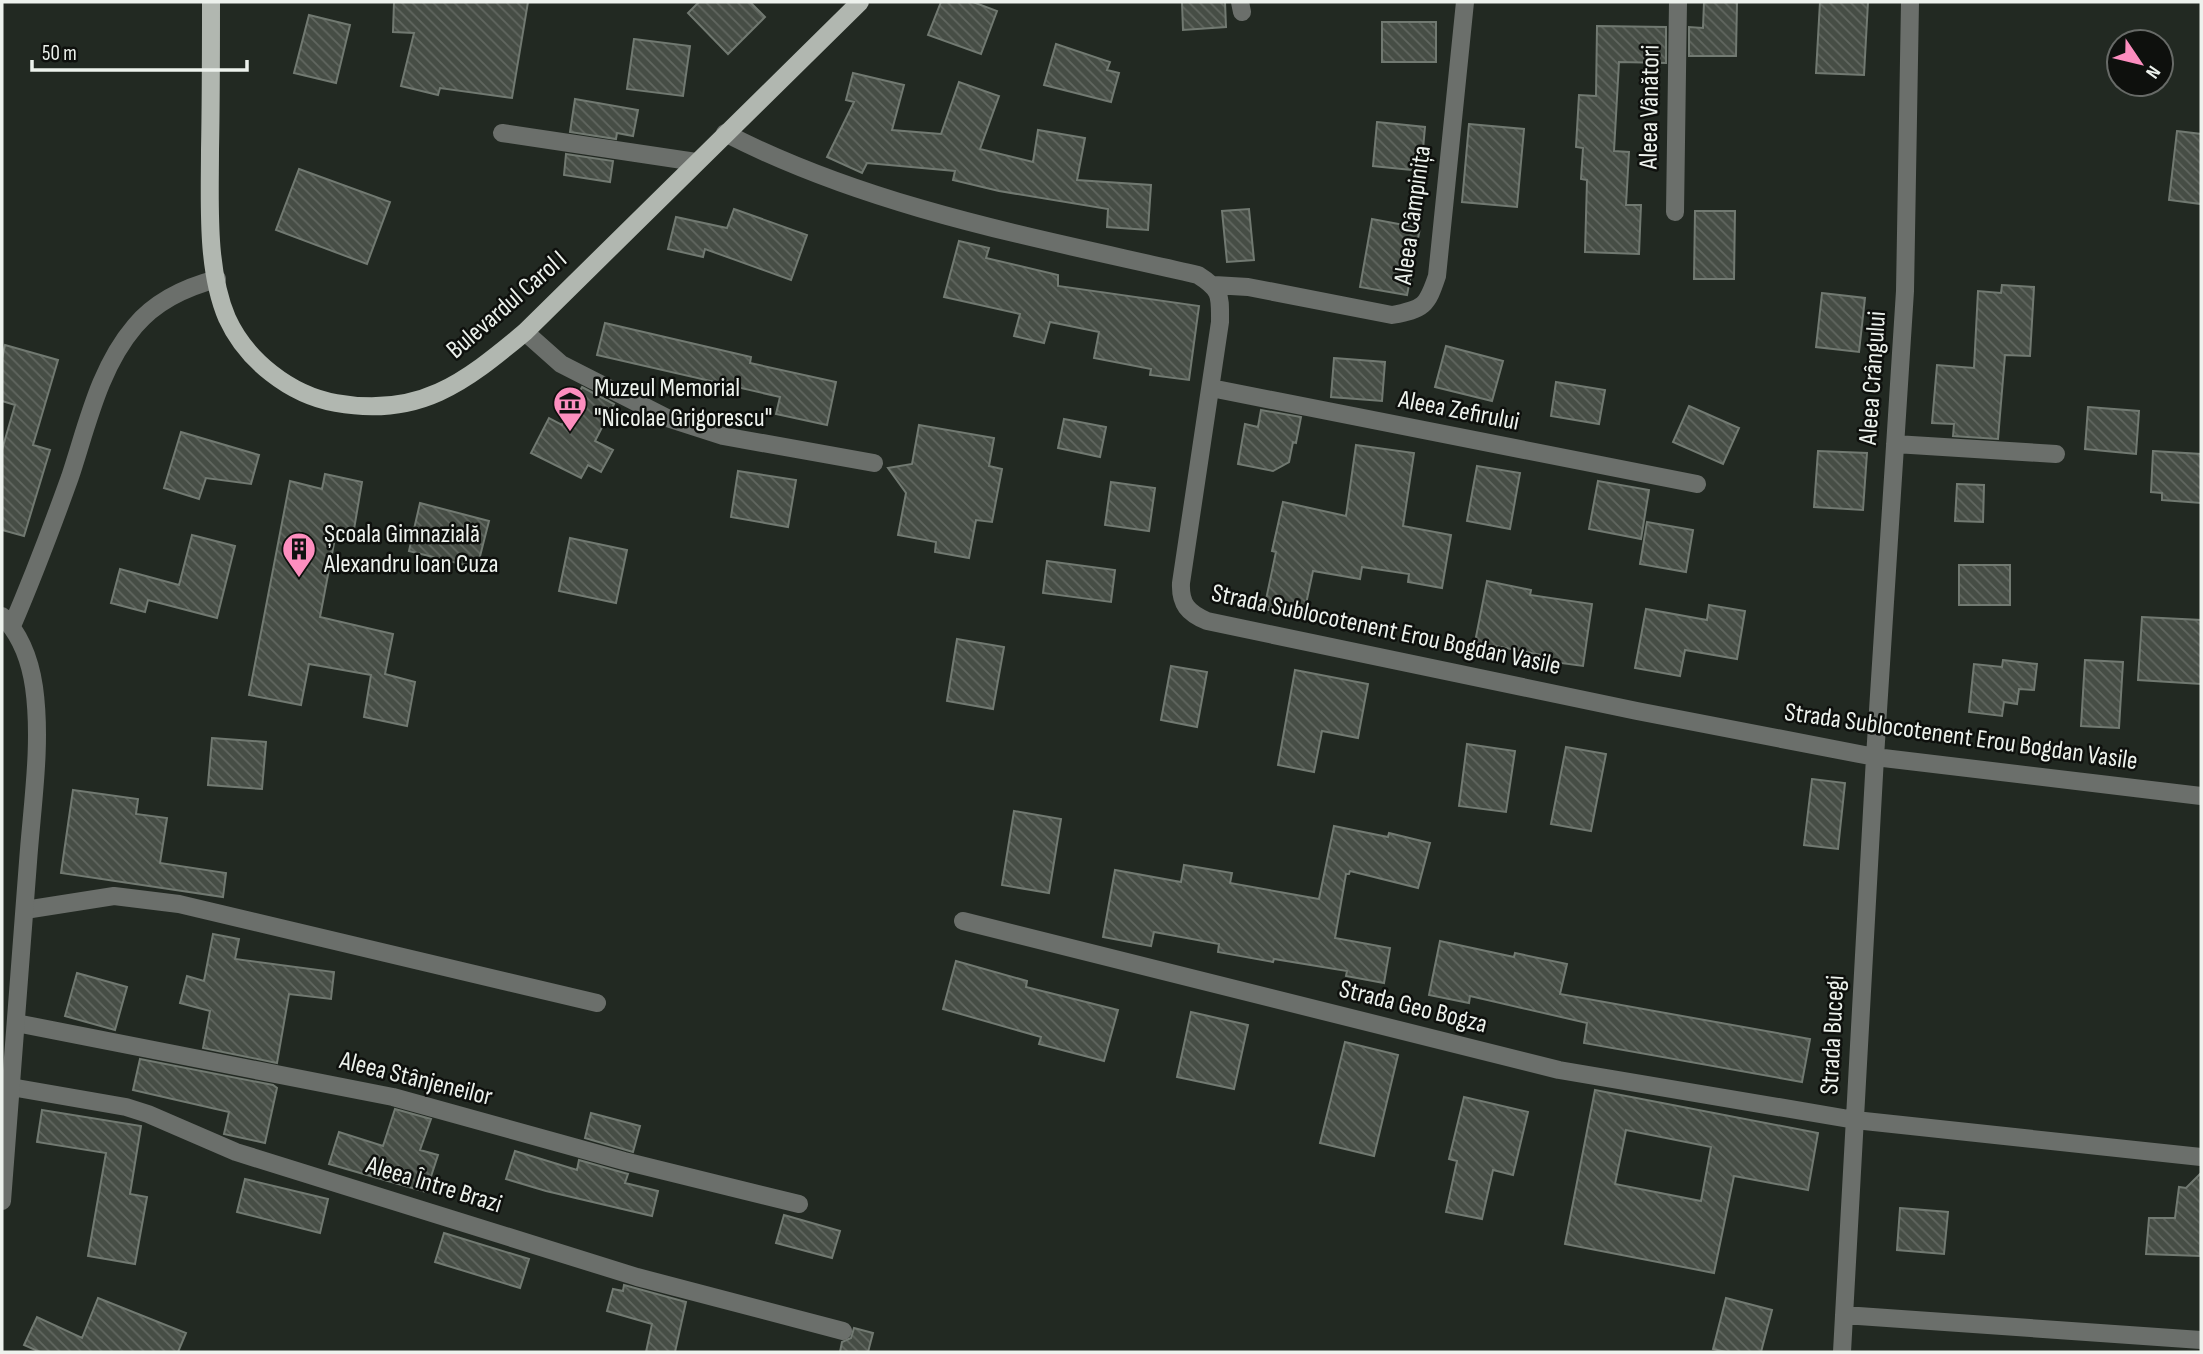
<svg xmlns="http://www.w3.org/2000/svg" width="2203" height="1354" font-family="'Sofia Sans Condensed',sans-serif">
	<defs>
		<pattern id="building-back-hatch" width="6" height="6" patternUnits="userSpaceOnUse" patternTransform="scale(1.75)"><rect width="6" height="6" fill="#464d45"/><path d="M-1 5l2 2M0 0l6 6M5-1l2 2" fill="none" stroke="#616760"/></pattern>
	</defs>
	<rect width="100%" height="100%" fill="#222922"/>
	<path fill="url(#building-back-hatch)" stroke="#717971" stroke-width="2" fill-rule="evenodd" d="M394 2H528L512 98 440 88 438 95 401 86 414 33 393 32Z
		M699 2H750L765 17 728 54 688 13Z
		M941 2H973L997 11 981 54 928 35Z
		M1182 2H1225L1226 27 1183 30Z
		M1704 2H1737L1736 56H1689V27L1703 28Z
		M1820 2H1868L1864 75 1816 73Z
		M309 15 350 25 336 83 294 73Z
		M1382 22H1436V62H1382Z
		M1597 26 1666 27V63L1619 62 1614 151 1629 152 1626 205H1641L1639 254 1585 252 1587 180 1581 179 1583 148 1576 147 1579 95 1596 96Z
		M634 39 690 46 683 96 627 89Z
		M1056 44 1110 62 1107 70 1119 73 1111 102 1044 85Z
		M853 73 904 85 892 130 941 134 959 82 999 96 980 149 1033 162 1038 130 1085 138 1077 180 1151 185 1148 230 1107 227 1108 209 999 191 953 180 955 171 867 163 862 173 827 157 854 102 846 100Z
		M575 99 638 110 633 136 617 133 616 139 570 132Z
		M1377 122 1425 127 1421 171 1373 166Z
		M1469 124 1524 129 1517 207 1462 202Z
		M2177 131 2201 134V204L2169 200Z
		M566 154 613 161 610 182 564 175Z
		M299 169 390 202 367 264 276 230Z
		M734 209 807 235 791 280 705 249 703 257 668 249 676 217 727 228Z
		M1249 209 1254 260 1227 262 1222 211Z
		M1695 211H1735L1734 279H1694Z
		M1372 219 1420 228 1407 295 1360 287Z
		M959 241 989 248 986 258 1058 275V286L1199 306 1189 380 1150 375 1151 369 1094 358 1099 332 1050 322 1044 343 1014 336 1020 314 944 297Z
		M2002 285 2034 287 2030 356 2005 355 1998 439 1953 436 1954 424 1932 423 1937 365 1974 368 1978 291 2001 293Z
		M1822 293 1865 298 1859 352 1816 347Z
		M605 323 751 357 750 363 836 382 827 425 776 414 780 397 597 355Z
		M5 345 58 360 33 445 50 450 24 536 2 530V450L15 405 2 401V359Z
		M1446 346 1503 361 1492 401 1435 387Z
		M1334 358 1385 362 1382 401 1331 397Z
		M1556 382 1605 390 1599 424 1551 416Z
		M582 387 614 404 595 441 613 450 601 472 588 465 581 478 531 453 549 418 562 425Z
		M1689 406 1739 428 1723 464 1673 442Z
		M2088 407 2139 411 2136 454 2085 449Z
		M1261 410 1301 417 1296 443 1293 442 1289 462 1273 471 1238 464 1245 424 1258 427Z
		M1064 419 1106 427 1100 457 1058 448Z
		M919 425 994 438 989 466 1002 469 992 522 976 520 969 558 935 552 936 542 898 535 906 493 888 468 912 464Z
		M181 432 259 455 251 484 206 478 199 499 164 488Z
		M1356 445 1414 453 1403 526 1451 535 1442 588 1408 582 1409 574 1362 567 1360 579 1313 571 1303 618 1264 609 1276 552 1272 551 1283 502 1346 516Z
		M1818 451 1867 453 1863 510 1814 507Z
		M2153 451 2201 454V503L2162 500V493L2151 492Z
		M1477 466 1520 473 1510 529 1467 521Z
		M738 471 796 480 788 527 731 517Z
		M325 474 362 482 352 541 335 538 320 617 393 634 385 674 415 682 407 726 364 717 371 675 309 664 301 705 249 695 290 481 322 489Z
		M1598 481 1649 490 1641 539 1589 529Z
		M1111 482 1155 488 1149 531 1105 525Z
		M1957 484 1984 485 1983 522 1955 521Z
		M420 503 489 521 477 568 409 551Z
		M1647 522 1693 530 1686 572 1640 564Z
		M192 535 235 546 217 618 148 600 145 612 111 603 120 569 179 585Z
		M570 538 627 550 616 603 559 591Z
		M1047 561 1115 570 1111 602 1043 593Z
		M1959 565H2010V605H1959Z
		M1487 581 1531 590 1530 595 1592 604 1583 666 1546 661 1547 656 1475 642Z
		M1709 605 1745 611 1737 659 1685 650 1680 676 1635 668 1646 609 1707 620Z
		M2142 617 2201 620V684L2138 680Z
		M957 639 1004 647 993 709 947 701Z
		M2003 660 2037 664 2034 690 2019 689 2017 704 2004 702 2002 716 1969 712 1974 664 2002 667Z
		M2085 660 2123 662 2119 728 2081 726Z
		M1171 666 1207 672 1197 727 1161 720Z
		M1295 670 1368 684 1358 738 1322 731 1314 772 1278 765Z
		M212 738 266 742 262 789 208 785Z
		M1467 744 1515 751 1506 812 1459 806Z
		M1566 747 1606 754 1591 831 1551 824Z
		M1812 779 1845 783 1838 849 1804 845Z
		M73 790 138 799 136 814 167 818 160 863 226 873 223 897 61 873Z
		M1014 811 1061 819 1049 893 1002 885Z
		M1334 826 1388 837 1389 833 1430 843 1418 888 1350 871 1349 874H1346L1335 938 1390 948 1384 983 1346 976 1347 971 1274 959 1273 962 1218 952 1219 944 1154 932 1151 946 1103 937 1115 870 1181 882 1184 865 1232 873 1230 883 1319 899Z
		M213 934 239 939 235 959 334 972 331 999 289 994 277 1063 203 1048 210 1011 180 1003 187 976 204 981Z
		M1440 941 1514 957 1515 953 1567 964 1560 994 1810 1039 1802 1082 1584 1043 1587 1023 1470 996 1469 1003 1429 995Z
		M956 961 1027 981 1026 987 1118 1010 1104 1061 1039 1044 1041 1037 943 1009Z
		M77 973 127 987 115 1030 65 1016Z
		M1191 1012 1248 1025 1234 1089 1177 1077Z
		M1345 1042 1398 1055 1374 1156 1320 1143Z
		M140 1059 273 1085 277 1088 265 1143 224 1134 229 1112 133 1090Z
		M1595 1090 1818 1133 1808 1190 1734 1176 1714 1273 1565 1244ZM1626 1130 1711 1147 1701 1201 1615 1184Z
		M1464 1097 1528 1112 1513 1175 1493 1170 1482 1219 1446 1212 1457 1161 1449 1159Z
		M395 1109 431 1119 420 1150 438 1155 426 1192 329 1164 339 1132 383 1146Z
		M42 1110 141 1126 130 1194 147 1197 135 1264 88 1256 106 1153 37 1142Z
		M591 1113 640 1126 633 1152 585 1138Z
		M515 1151 577 1170 579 1160 628 1174 625 1183 658 1191 652 1216 546 1191 506 1179Z
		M2201 1173 2200 1256 2146 1254 2149 1218H2175L2179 1187 2186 1188Z
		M245 1179 328 1199 320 1233 237 1212Z
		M1900 1208 1948 1212 1944 1254 1897 1250Z
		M784 1215 840 1231 832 1258 776 1243Z
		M444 1233 529 1259 520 1288 435 1262Z
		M624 1285 686 1302 675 1352H646L652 1324 607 1311 613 1289 623 1291Z
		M98 1298 186 1333 178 1352H40L24 1345 37 1317 82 1338Z
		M1726 1298 1772 1310 1761 1352H1726L1713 1349Z
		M854 1328 873 1333 868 1352H840L842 1342 851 1338Z"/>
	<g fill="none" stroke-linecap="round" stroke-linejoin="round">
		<path stroke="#6b6f6b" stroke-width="18" d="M1240 2 1242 12
			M502 133 696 162
			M725 133C873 209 1038 238 1198 275 1222 290 1220 296 1220 322L1181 583C1180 604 1188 613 1207 621L1637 711 1875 757 2201 796
			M1675 212 1678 2
			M1214 285 1248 287 1392 315C1424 309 1427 306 1437 276L1465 2
			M525 332 561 364 667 418 723 436 874 463
			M1211 388 1697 484
			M1895 444 2056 454
			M25 910 114 896 179 904 597 1003
			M963 921 1559 1070 1855 1120 2201 1157
			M16 1023 393 1097 624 1161 799 1204
			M11 1087 126 1107 148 1114 236 1152 637 1277 843 1331
			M1844 1315 2201 1340
			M1842 1352 1875 757 1905 291 1910 2"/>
		<path stroke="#6b6f6b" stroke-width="18" d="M2 616C21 635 30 660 34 687 42 744 32 805 28 862 20 975 11 1088 2 1201
			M12 626C33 577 52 527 70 477 87 426 99 368 135 326 156 301 186 287 217 279"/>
		<path stroke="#b1b7b0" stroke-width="18" d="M211 2C211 51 211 101 210 150 210 202 206 269 227 318 246 360 290 395 336 403 419 418 464 383 525 332L860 2"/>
	</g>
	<defs>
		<g id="museum-pin" transform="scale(1.75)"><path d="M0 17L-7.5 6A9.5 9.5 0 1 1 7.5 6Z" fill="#fd8ebf" stroke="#0e100d"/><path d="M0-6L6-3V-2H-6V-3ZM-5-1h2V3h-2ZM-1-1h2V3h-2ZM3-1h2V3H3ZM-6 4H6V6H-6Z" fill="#111"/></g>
		<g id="building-pin" transform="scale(1.75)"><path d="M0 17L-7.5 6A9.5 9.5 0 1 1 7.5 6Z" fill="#fd8ebf" stroke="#0e100d"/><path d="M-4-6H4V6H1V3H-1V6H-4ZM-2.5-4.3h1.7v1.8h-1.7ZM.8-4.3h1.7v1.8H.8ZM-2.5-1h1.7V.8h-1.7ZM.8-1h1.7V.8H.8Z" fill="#111"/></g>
	</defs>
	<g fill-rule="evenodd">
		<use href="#museum-pin" x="570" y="403"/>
		<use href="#building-pin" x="299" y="549"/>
	</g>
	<g text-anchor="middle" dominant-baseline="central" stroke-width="5" stroke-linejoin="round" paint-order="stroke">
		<g font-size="26" fill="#edf2ed" stroke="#0e100d">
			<text transform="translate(1650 107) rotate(-89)">Aleea Vânători</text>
			<text transform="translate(1413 215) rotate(-82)">Aleea Câmpinița</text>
			<text transform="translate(507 305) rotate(-41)">Bulevardul Carol I</text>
			<text transform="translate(1873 378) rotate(-86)">Aleea Crângului</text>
			<text transform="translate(1459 411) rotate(11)">Aleea Zefirului</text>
			<text transform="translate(1386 630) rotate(12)">Strada Sublocotenent Erou Bogdan Vasile</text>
			<text transform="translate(1961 737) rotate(8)">Strada Sublocotenent Erou Bogdan Vasile</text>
			<text transform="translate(1413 1007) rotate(14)">Strada Geo Bogza</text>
			<text transform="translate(1833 1035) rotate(-87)">Strada Bucegi</text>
			<text transform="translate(416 1079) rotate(14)">Aleea Stânjeneilor</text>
			<text transform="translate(434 1185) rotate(17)">Aleea Între Brazi</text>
		</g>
		<g font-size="26" fill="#edf2ed" stroke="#0e100d" text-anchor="start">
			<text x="594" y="388">Muzeul Memorial<tspan x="594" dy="30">"Nicolae Grigorescu"</tspan></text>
			<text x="324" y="534">Școala Gimnazială<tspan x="324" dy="30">Alexandru Ioan Cuza</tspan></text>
		</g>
	</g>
	<rect width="2203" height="1354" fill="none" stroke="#edf2ed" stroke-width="7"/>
	<g transform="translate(2140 63) rotate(125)"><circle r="33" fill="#0e100d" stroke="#676a67" stroke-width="2"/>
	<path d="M0-5L12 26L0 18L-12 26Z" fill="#fd8ebf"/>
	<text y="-10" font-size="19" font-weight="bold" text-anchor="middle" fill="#edf2ed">N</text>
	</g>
	<path d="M32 60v10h215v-10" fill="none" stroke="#edf2ed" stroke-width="3.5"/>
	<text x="42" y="60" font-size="21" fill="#edf2ed" stroke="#0e100d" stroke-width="5" paint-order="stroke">50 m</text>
</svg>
